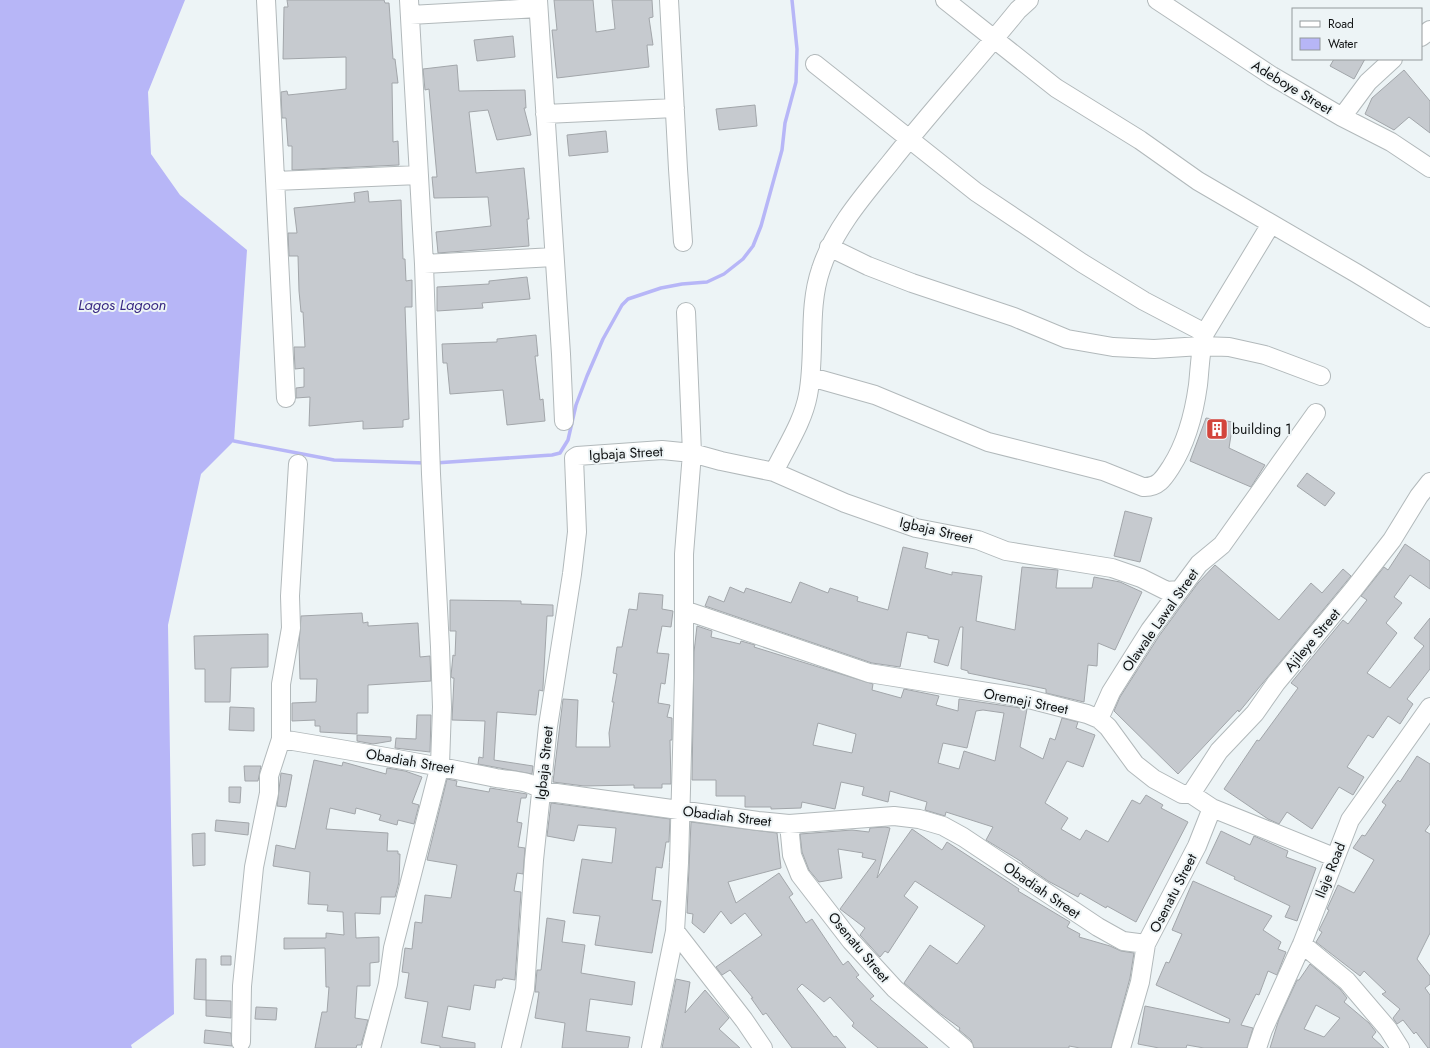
<svg xmlns="http://www.w3.org/2000/svg" width="1430" height="1048" font-family="Jost,sans-serif">
	<rect width="100%" height="100%" fill="#edf4f6"/>
	<path fill="#b7b6f7" d="M0 0H185L148 92 151 154 180 195 247 250 234 441 201 474 168 625 174 1014 131 1045 132 1048H0Z"/>
	<g fill="none" stroke-linecap="round" stroke-linejoin="round">
		<path stroke="#b7b6f7" stroke-width="3.5" d="M234 441 334 460 425 463
			M435 463 552 455 560 453 568 440 576 405 587 376 603 339 622 305 628 299 661 288 682 284 707 282 724 274 743 259 753 246 761 226 782 150 785 123 796 82 797 49 792 0"/>
	</g>
	<path fill="#c6cacf" stroke="#a2a6aa" fill-rule="evenodd" d="M287 0H384L385 3H389L393 59H395L398 83H392L393 142 398 141 399 165 292 170V146H288L286 118H282L281 92 287 91 288 95 346 89V57L283 59 284 7H288Z
		M554 0H593L596 32 615 29 612 0H652L653 17 649 18 653 45H647L649 67 557 78 552 30H557Z
		M513 36 515 57 477 61 474 40Z
		M1334 59H1365L1354 79 1330 66Z
		M457 65 459 91 525 90 526 108H524L531 135 497 140 488 110 469 112 476 173 524 168 529 219H527L529 246 438 253 436 232 491 226 488 197 434 198 432 177H437L429 89 425 90 423 69Z
		M1404 70 1430 101V133L1409 117 1394 130 1365 114 1372 98Z
		M755 105 757 126 719 130 716 109Z
		M606 131 608 152 569 156 567 135Z
		M368 191 369 202 401 200 403 259H405L406 281 412 280V307H405L409 419 403 420V427L363 429V421L309 426 310 397 296 398V388L304 387V368L295 369 294 347H305L303 312H301L299 291 298 256H289L288 233H297L294 208 355 202 354 193Z
		M527 277 530 299 482 303 483 308 437 311V287L489 284V281Z
		M536 335 538 356H535L540 400 543 399 545 421 507 425 503 390 450 394 447 363H443L442 344 497 342V339Z
		M1206 418 1233 422 1229 448 1265 465 1251 487 1190 461Z
		M1307 473 1335 493 1325 506 1297 486Z
		M1125 511 1152 518 1140 562 1114 556Z
		M1405 544 1430 561V589L1410 575 1394 597 1402 603 1386 623 1397 633 1367 673 1390 688 1424 646 1414 638 1430 618V669L1407 699 1413 704 1400 724 1388 716 1373 738 1368 735 1347 767 1364 777 1353 795 1339 787 1312 829 1287 812 1279 824 1268 819 1224 789 1257 740 1259 741 1298 688 1291 683 1343 620 1348 624 1367 600 1361 596 1384 567 1388 570Z
		M903 547 928 553 925 568 952 575V572L982 576 976 621 1015 630 1022 567 1058 570 1056 588H1092L1094 577 1120 582 1142 592 1115 650 1098 643 1097 666 1088 665 1084 702 1046 693V689L968 673V671L961 669 963 627H960L948 666 934 662 939 640 928 638V636L907 632 900 667 872 663 705 606 709 596 724 602 730 587 744 593 746 588 791 603 800 582 828 593 830 588 858 597 857 601 888 610Z
		M1215 565 1279 620 1311 583 1322 593 1343 569 1351 576 1239 712 1238 710 1178 774 1114 711 1120 697 1159 636 1198 583Z
		M639 593 663 595 662 609 673 611 671 627 662 626 657 653 669 654 665 684 661 683 658 703 670 705 667 717 672 718V740H670L671 784H662V788H634V785L584 786 553 782 563 699 578 700 576 747H610L609 733 614 702H612L617 674 613 673 617 647H622L629 609 637 610Z
		M450 600 521 601V604L553 605V616H547L543 687V691L539 690 536 715 497 712 494 760 533 766 532 774 478 764 479 757 483 758 485 721 452 720 454 678H452L451 676 453 655 455 656 456 631H450Z
		M362 613 363 623 368 622V626L418 623 420 657 430 656 431 681 368 685V713H357V734L320 732V726H315V720L292 721V703L316 702 317 679H300L299 644 301 616Z
		M697 626 712 631 711 637 740 644 741 641 755 645 754 647 873 684 872 690 901 698 904 689 939 696 936 705 958 711 959 699 1027 709 1020 747 1043 759 1050 738 1055 740 1062 718 1078 722 1076 728 1095 735 1083 767 1067 761 1045 803 1068 818 1061 829 1080 840 1086 830 1108 842 1132 800 1140 804 1146 795 1163 805 1161 808 1188 822 1136 922 1107 906 1106 908 1080 893 1078 897 1048 881 1022 863V862L986 840 993 827 946 812 945 816 925 810 927 802 890 791 888 802 862 795 864 787 841 782 835 809 802 802 801 808 771 809V807H745V796H716V780H692L694 652ZM983 710 1004 713 995 761 964 751 959 769 938 763 943 743 967 748 976 711ZM818 723 856 734 852 753 813 745Z
		M268 634V667L231 668 230 702H205V669H195L194 636Z
		M230 707 254 708V731L229 730Z
		M417 715H431L430 752 395 748 396 738 416 739Z
		M357 735 391 737V741L373 744 357 741Z
		M1417 756 1430 764V824L1425 831 1430 834V933L1417 959 1430 976V984L1425 988 1430 995V1048H1428L1416 1032 1414 1034 1403 1020 1397 1024 1393 1018 1400 1009 1382 994 1386 992 1364 971 1360 976 1316 942 1322 932 1319 930 1329 910 1327 909 1338 885 1354 893 1374 860 1353 848 1362 835 1365 836 1386 805 1382 802 1398 780 1400 782Z
		M314 760 342 766 343 762 386 774 387 768 405 771 422 777 412 803 419 805 414 824 398 820 397 825 379 820 381 815 356 808 355 814 330 808 326 829 388 833 387 851H398V854H400L399 882 395 897H381L380 914 355 913 356 938 379 937V962L370 963V986H357L355 1018 368 1020 361 1045H357L356 1048H315L322 1012H327L329 987H326L325 948 284 949V938H326V933L344 935 343 912 327 911 328 905 308 904 310 872 273 866 276 845 295 849Z
		M244 766H261L258 781H245Z
		M281 773 292 775 286 807 277 806Z
		M447 779 457 781 456 786 489 792 490 788 527 794 526 798H521L517 822 522 823 518 847 525 848 523 874 517 873 514 891 521 892 515 980 503 978 502 980H496L495 988 474 985 470 1010 448 1006 442 1037 475 1043V1048H440V1046L421 1043 428 1002 405 998 409 973 402 972 405 948 412 949 415 922 422 923 425 895 451 898 457 865 427 860Z
		M229 787H241L240 803 229 802Z
		M551 803 670 819 669 842H666L662 868 656 867 652 900 661 901 652 953 595 945 600 916 573 913 582 859 612 863 616 828 578 825 574 841 547 836Z
		M216 820 249 823 248 835 215 831Z
		M691 822 777 833 781 868 728 882 736 903 779 873 793 894 789 897 806 923 812 919 843 965 848 961 859 975 856 977 874 996 870 999 928 1048H878L852 1026 854 1023 830 997 824 1002 802 984 797 989 834 1037 836 1036 846 1048H792L766 1013 763 1015 751 998H753L730 970 722 975 716 967 762 935 745 913 731 924 721 911 704 933 692 923 693 914 687 913Z
		M885 827 890 828 877 878 912 829 942 850 947 842 1019 889 1018 891 1070 922 1067 927 1080 934 1079 937 1110 946 1121 951 1134 953 1130 978 1111 1048H1080L1069 1046V1048H974L971 1040 959 1030 960 1028 938 1012 904 983 930 945 957 964 985 926 915 881 904 896 918 907 888 953 885 951 880 957 860 935 865 928 840 909 876 860 862 857 863 853 838 849 842 878 819 882 809 870 802 852 800 834 852 830 869 832 870 828Z
		M1221 831 1250 845 1254 836 1288 851 1286 857 1316 868 1297 921 1285 917 1290 906 1234 879 1235 877 1206 863Z
		M205 833V865L193 866 192 834Z
		M1193 881 1272 916 1263 930 1281 942 1278 949 1286 952 1277 975 1268 971 1259 995 1256 994 1241 1025 1253 1028 1247 1048H1204L1187 1045 1186 1048H1159L1138 1044 1145 1006 1229 1023 1230 1019 1156 985 1166 962 1169 963 1182 934 1172 930Z
		M547 918 565 921 562 942 585 945 581 973 635 982 632 1005 590 999 586 1031 630 1037 628 1048H562L565 1023 535 1018 539 992H535L537 970H541Z
		M221 956H231V965H221Z
		M196 959H206V1000L194 999Z
		M1310 964 1340 989 1347 998 1344 1002 1369 1023 1376 1032 1372 1037 1384 1048H1270L1279 1019 1297 980H1299ZM1316 1005 1340 1018 1324 1037 1304 1029Z
		M676 979 690 982 685 1013 705 990 729 1018 719 1029 740 1048H662Z
		M206 1000 231 1001V1018L206 1016Z
		M256 1007 277 1008 276 1020 255 1019Z
		M205 1030 231 1033 232 1046 204 1043Z"/>
	<g fill="none" stroke-linecap="round" stroke-linejoin="round">
		<g stroke="#b2b9bb" stroke-width="20">
			<path id="minor" d="M266 0 286 398
				M538 0 561 354 564 421
				M669 0 678 169 683 242
				M945 0 1056 88 1140 140 1198 181 1356 273 1430 318
				M1157 0 1272 76 1342 117 1391 142 1430 168
				M410 15 538 8
				M1421 37 1430 30
				M815 64 976 192 1082 263 1144 301 1205 333
				M545 114 675 108
				M1342 117 1368 82 1393 59
				M275 181 419 175
				M829 247 868 266 912 283 1014 317 1067 339 1113 347 1154 349 1201 346 1229 347 1265 355 1321 376
				M424 264 554 257
				M811 377 875 395 988 442 1103 471 1143 487C1158 488 1164 478 1171 467 1187 442 1194 414 1198 385 1200 367 1200 350 1205 333L1271 224
				M774 472C786 447 803 422 808 395 816 354 807 309 821 269 834 229 864 195 890 163 931 111 976 62 1018 10L1029 0
				M684 610 869 673 1025 698 1087 714 1099 719 1108 727 1135 764 1154 779 1182 794H1191L1212 808 1334 857
				M1099 719 1111 692 1150 630 1199 564 1222 545 1316 413
				M281 739C353 751 425 763 496 778 513 781 530 780 542 791L758 821 789 824 894 816 919 819 943 826 963 837 1098 927 1123 941 1146 944
				M1191 794 1219 751 1255 713 1276 683 1353 590 1392 540 1419 496 1430 482
				M789 824 792 855 800 875 851 941 895 989 964 1048
				M675 931 744 1020 763 1048
				M1302 944 1347 981 1388 1029 1400 1048
				M241 1042 242 986 254 867 269 793V776L281 739V684L291 628 290 596 298 464
				M371 1048 388 984 393 948 440 765 442 707 440 647 431 474 424 264 409 0
				M511 1048 525 989 534 860 548 726 572 574 577 532 574 458 577 456 662 450 692 453 721 461 774 472 845 503 916 528 978 540 1006 551 1112 568 1141 578 1167 591 1179 590
				M651 1048 675 931 679 863 684 678V554L692 453 686 312
				M1121 1048 1140 982 1146 944 1197 846 1212 808
				M1257 1048 1263 1030 1302 944 1350 820 1430 707"/>
		</g>
		<use href="#minor" stroke="#fff" stroke-width="18"/>
	</g>
	<defs>
		<g id="building-square" transform="scale(1.15)"><rect x="-9" y="-9" width="18" height="18" rx="4" fill="#d3453c" stroke="#edf4f6"/><path d="M-4-6H4V6H1V3H-1V6H-4ZM-2.5-4.3h1.7v1.8h-1.7ZM.8-4.3h1.7v1.8H.8ZM-2.5-1h1.7V.8h-1.7ZM.8-1h1.7V.8H.8Z" fill="#fff"/></g>
	</defs>
	<g fill-rule="evenodd">
		<use href="#building-square" x="1217" y="429"/>
	</g>
	<g text-anchor="middle" dominant-baseline="central" stroke-width="4" stroke-linejoin="round" paint-order="stroke">
		<g font-size="14" fill="#0f1112" stroke="#edf4f6">
			<text transform="translate(1292 87) rotate(31)">Adeboye Street</text>
			<text transform="translate(626 453) rotate(-3)">Igbaja Street</text>
			<text transform="translate(936 530) rotate(13)">Igbaja Street</text>
			<text transform="translate(1160 620) rotate(-55)">Olawale Lawal Street</text>
			<text transform="translate(1312 640) rotate(-50)">Ajileye Street</text>
			<text transform="translate(1026 701) rotate(11)">Oremeji Street</text>
			<text transform="translate(410 761) rotate(10)">Obadiah Street</text>
			<text transform="translate(544 763) rotate(-84)">Igbaja Street</text>
			<text transform="translate(727 816) rotate(7)">Obadiah Street</text>
			<text transform="translate(1330 870) rotate(-68)">Ilaje Road</text>
			<text transform="translate(1042 890) rotate(34)">Obadiah Street</text>
			<text transform="translate(1173 893) rotate(-63)">Osenatu Street</text>
			<text transform="translate(859 947) rotate(50)">Osenatu Street</text>
		</g>
		<g font-size="14" fill="#0f1112" stroke="#edf4f6" text-anchor="start">
			<text x="1232" y="429">building 1</text>
		</g>
		<g font-size="15" font-style="italic" fill="#392983" stroke="#edf4f6">
			<text x="122" y="305">Lagos Lagoon</text>
		</g>
	</g>
	<rect x="1292" y="8" width="130" height="52" fill="#edf4f6" stroke="#94999b"/>
	<rect x="1300" y="21" width="20" height="6" fill="#ffffff" stroke="#94999b"/>
	<text x="1328" y="28" font-size="12" fill="#0f1112">Road</text>
	<rect x="1300" y="38" width="20" height="12" fill="#b7b6f7" stroke="#94999b"/>
	<text x="1328" y="48" font-size="12" fill="#0f1112">Water</text>
</svg>
